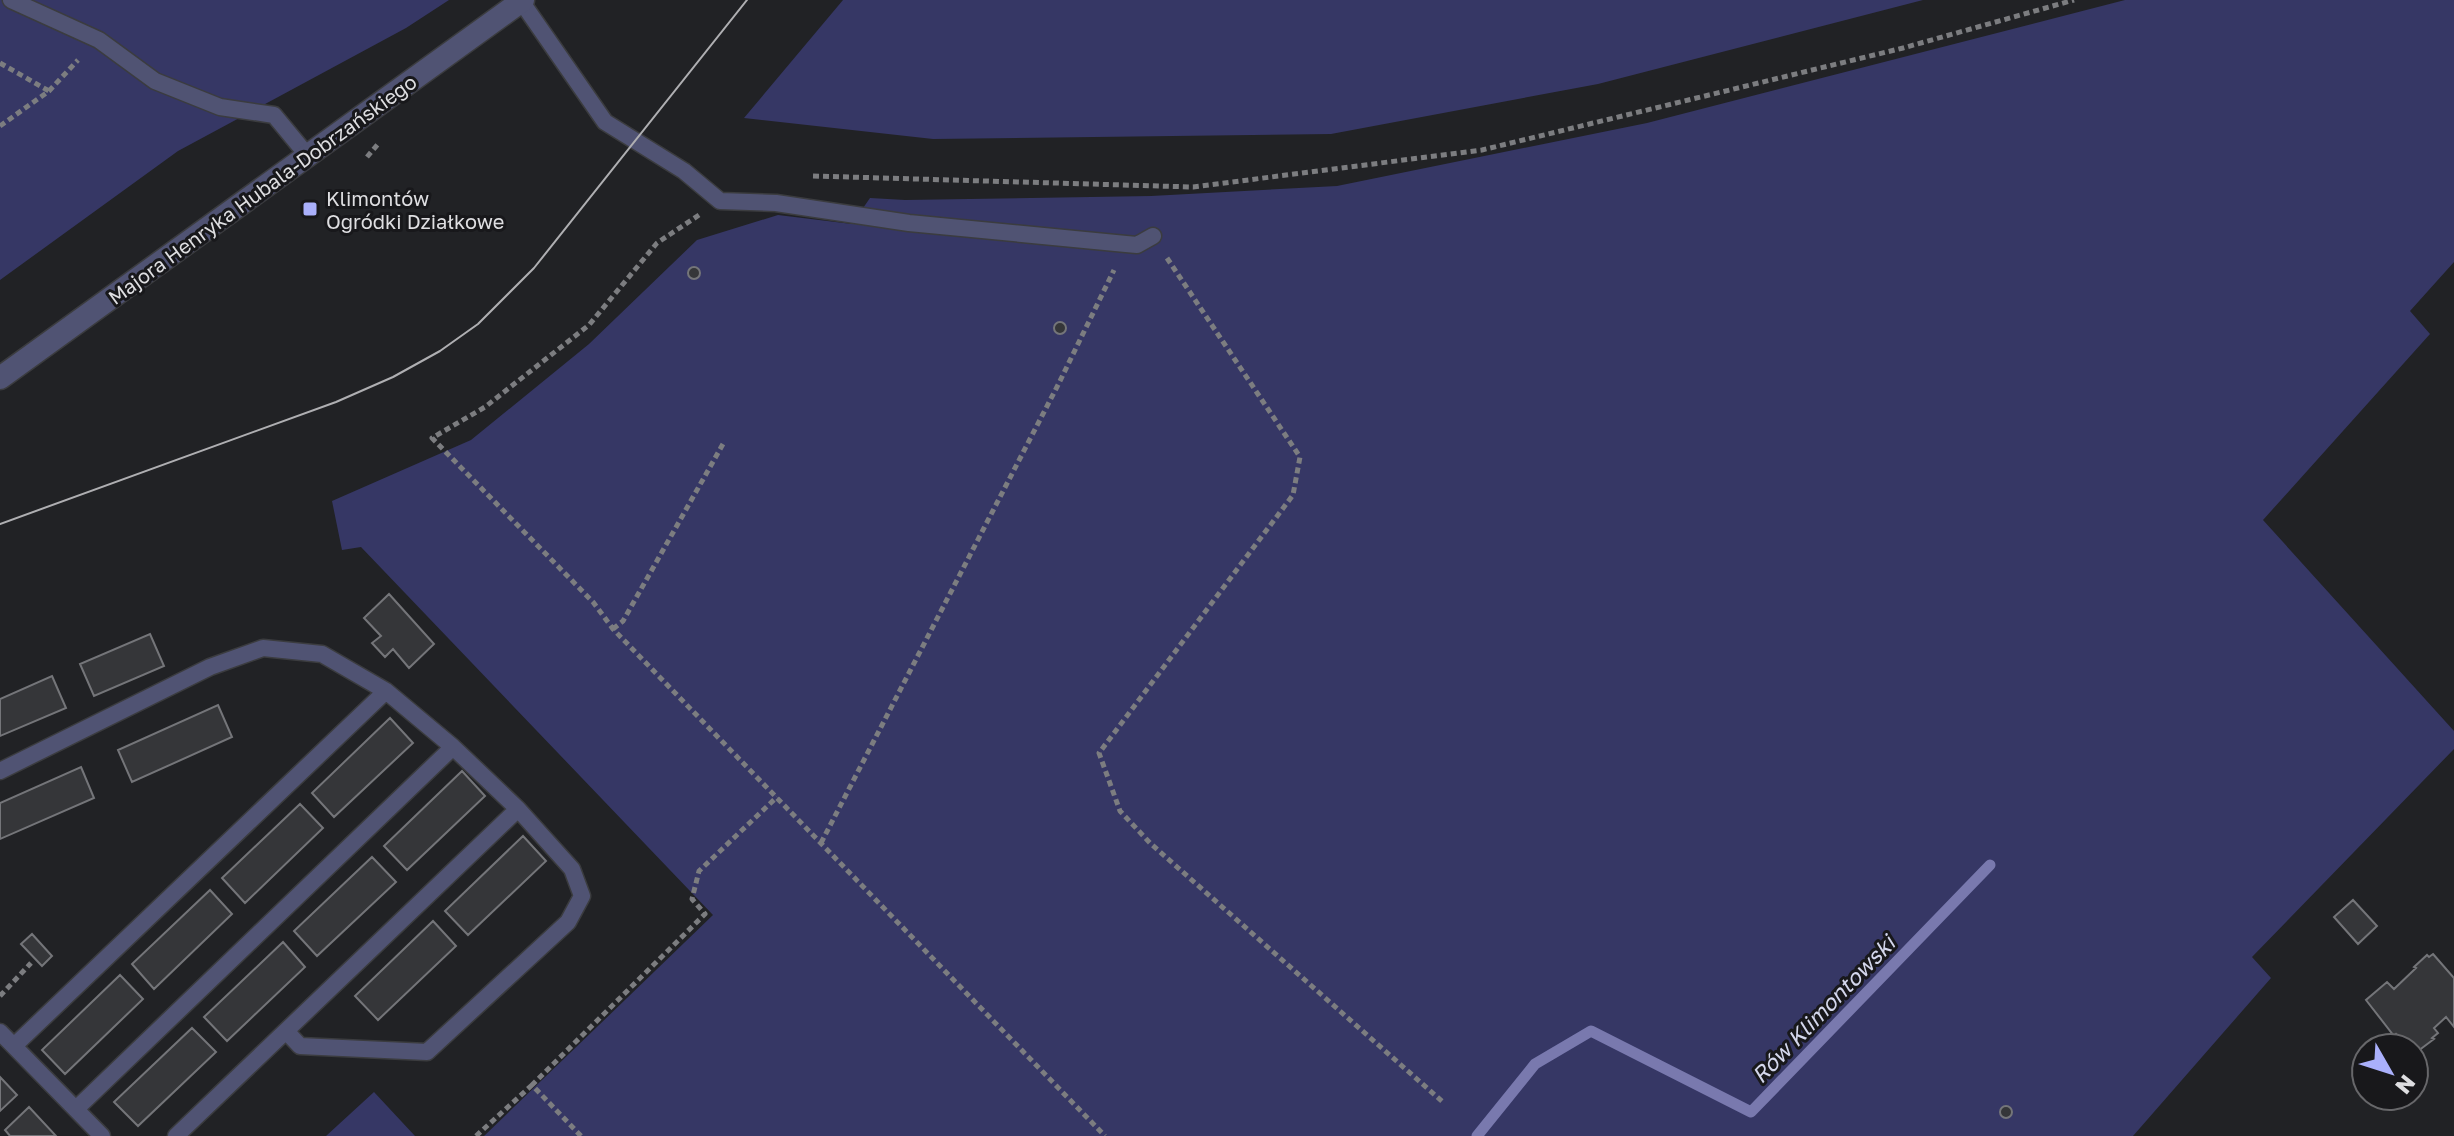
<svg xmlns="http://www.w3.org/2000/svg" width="2454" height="1136" font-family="'Golos Text',sans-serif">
	<rect width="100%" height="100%" fill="#212225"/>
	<path fill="#363765" d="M0 0H449L406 28 178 151 0 280Z
		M843 0H1923L1598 84 1331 134 933 139 744 118Z
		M2125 0H2454V262L2410 311 2430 334 2263 520 2454 731V749L2252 957 2271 978 2133 1136H484L713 915 361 547 342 550 332 501 471 440 589 344 697 240 778 215 852 224 870 198 905 200 1151 196 1337 186 1647 123Z
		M374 1092 415 1136H326Z"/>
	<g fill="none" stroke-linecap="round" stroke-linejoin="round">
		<path stroke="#7979ae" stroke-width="11" d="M1477 1136 1535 1064 1591 1031 1751 1112 1990 865"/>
	</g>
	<path fill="#353639" stroke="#747579" stroke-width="2" d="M688 273a6 6 0 1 1 12 0a6 6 0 1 1-12 0Z
		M1054 328a6 6 0 1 1 12 0a6 6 0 1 1-12 0Z
		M389 594 434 644 409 668 393 649 385 657 372 643 381 636 364 618Z
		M150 634 164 666 94 696 80 664Z
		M52 676 66 708 0 736V699Z
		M218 705 232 737 132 782 118 750Z
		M390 718 413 743 334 817 312 793Z
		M81 767 94 798 0 839V803Z
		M462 771 485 796 407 870 384 846Z
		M300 804 323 828 245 903 222 878Z
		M523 836 546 861 468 935 445 911Z
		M372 857 396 882 317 956 294 931Z
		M210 890 232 914 154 989 132 964Z
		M2353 900 2377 926 2358 944 2334 917Z
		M433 921 456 946 378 1020 355 996Z
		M32 934 52 956 42 966 21 944Z
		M283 942 305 967 227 1041 204 1017Z
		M2433 954 2454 978V1027L2446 1017 2434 1028 2438 1033 2432 1038 2434 1039 2414 1054V1048H2409L2396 1034 2394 1036 2366 1000 2387 982 2394 989 2416 968 2414 967 2427 955 2429 957Z
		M120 975 143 999 65 1074 42 1050Z
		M192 1028 216 1052 138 1126 114 1102Z
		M0 1077 17 1095 0 1111Z
		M2000 1112a6 6 0 1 1 12 0a6 6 0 1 1-12 0Z
		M29 1107 56 1136H10L5 1130Z"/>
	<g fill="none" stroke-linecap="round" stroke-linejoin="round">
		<g stroke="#3b3c3f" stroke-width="19">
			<path id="service" d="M11 0 99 40 155 81 220 107 274 115 307 155
				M521 1 605 122 684 171 720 201 776 203 909 223 1126 244 1137 245 1153 236
				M0 771 210 667 263 648 322 654 386 691 453 747 518 809 572 869 582 896 568 922 427 1052 300 1046 286 1031
				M0 1032 102 1136
				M15 1045 386 691
				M76 1109 453 747
				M176 1136 518 809"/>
		</g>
		<g stroke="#3b3c3f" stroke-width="25">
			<path id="tertiary" d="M0 378 523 0"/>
		</g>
		<path stroke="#7c7d80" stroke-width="5" stroke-dasharray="6 4" stroke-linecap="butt" d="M0 63 49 91
			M0 126 49 91 78 60
			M367 157 378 144
			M813 176 1193 187 1482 150 1903 48 2074 0
			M699 215 657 243 589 325 485 407 432 438 593 602 613 629 1105 1136
			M1167 258 1300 457 1293 495 1099 753 1120 811 1150 843 1444 1103
			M613 629 623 621 723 444
			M821 843 1059 383 1114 270
			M0 996 31 963
			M476 1136 532 1085
			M581 1136 532 1085 705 914 692 899 699 871 777 797"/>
		<use href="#service" stroke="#505373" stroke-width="16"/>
		<use href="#tertiary" stroke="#505373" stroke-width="22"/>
		<path stroke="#afafb2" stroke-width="2" d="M0 524 336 402 393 377 440 351 478 324 534 268 747 0"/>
	</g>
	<rect fill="#aab0fb" stroke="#18181b" stroke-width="3" x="302" y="201" width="16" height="16" rx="4"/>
	<g text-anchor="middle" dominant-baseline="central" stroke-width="6" stroke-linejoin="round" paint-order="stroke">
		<g font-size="20" fill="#dedee1" stroke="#18181b">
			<text transform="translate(262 189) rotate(-36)">Majora Henryka Hubala-Dobrzańskiego</text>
		</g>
		<g font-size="20" fill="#dedee1" stroke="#18181b" text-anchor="start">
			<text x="326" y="198">Klimontów<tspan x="326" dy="23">Ogródki Działkowe</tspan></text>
		</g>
		<g font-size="22" font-style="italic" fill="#d4d7ec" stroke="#18181b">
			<text transform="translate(1823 1009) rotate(-46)">Rów Klimontowski</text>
		</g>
	</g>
	<g transform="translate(2390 1072) rotate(129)"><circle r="38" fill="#18181b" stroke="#67676a" stroke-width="2"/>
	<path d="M0-6L14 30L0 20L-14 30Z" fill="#aab0fb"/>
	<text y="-12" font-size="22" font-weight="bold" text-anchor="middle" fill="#dedee1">N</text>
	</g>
</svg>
